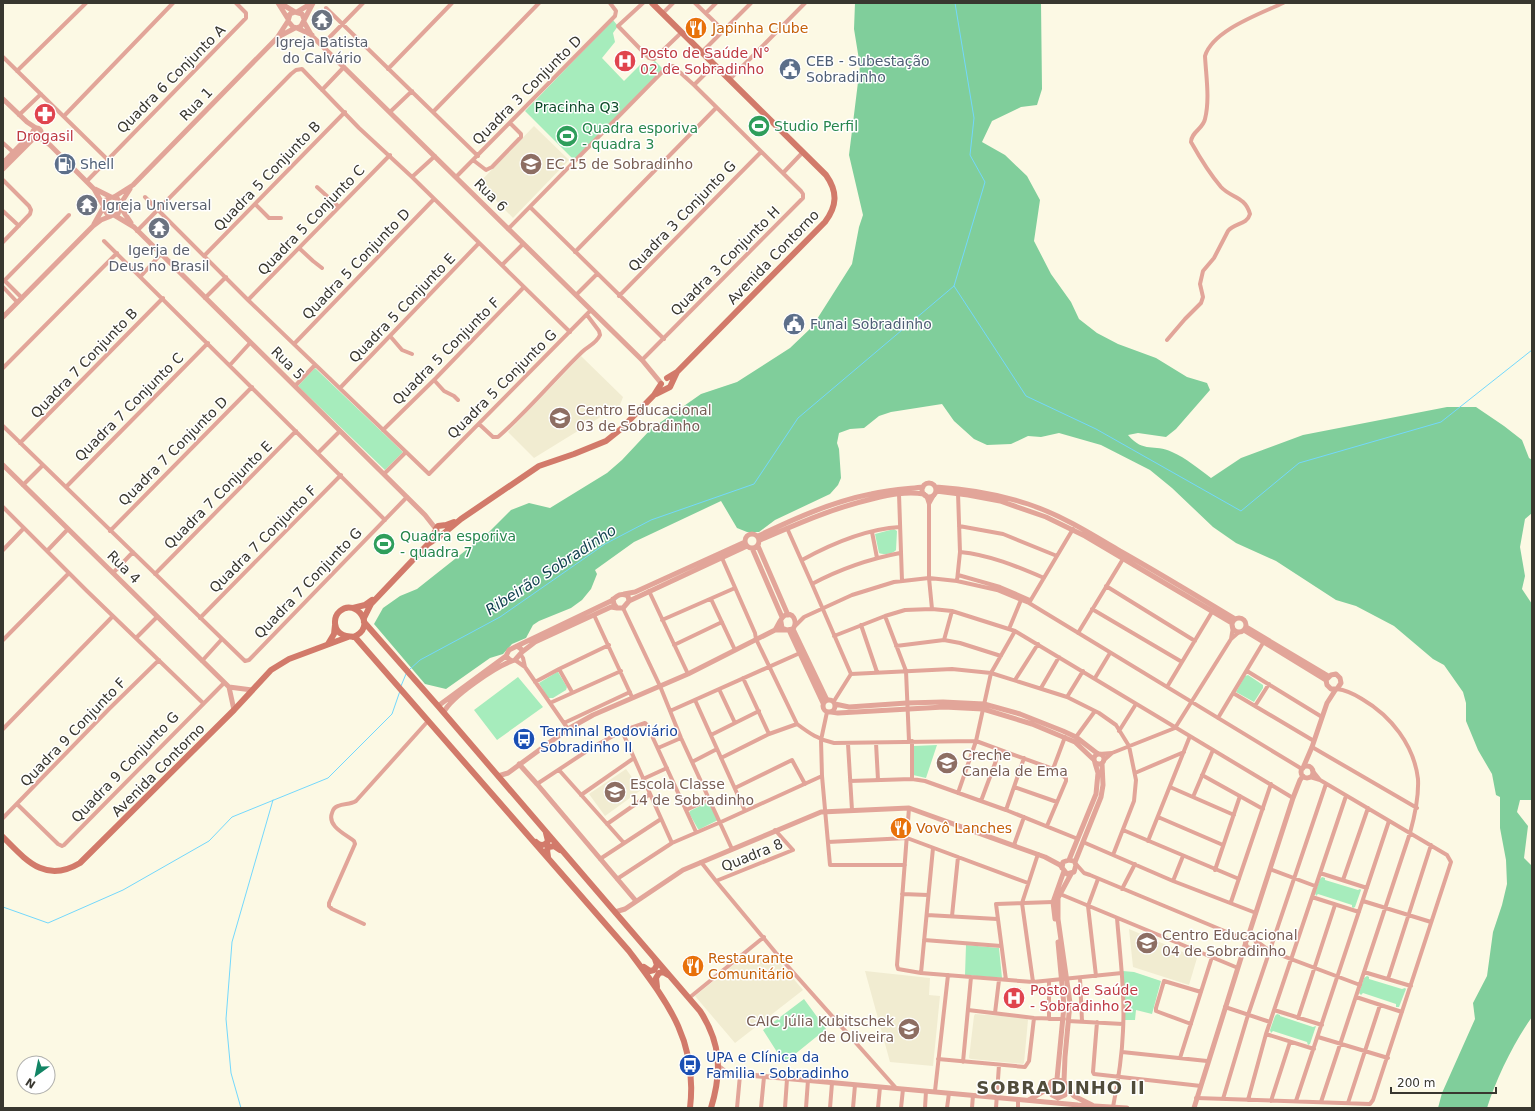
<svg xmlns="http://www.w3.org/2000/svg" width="1535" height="1111" font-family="'DejaVu Sans',sans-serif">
	<rect width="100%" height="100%" fill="#fcf9e4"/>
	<path fill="#f1ecd1" d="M534 126 569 160 513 218 479 183Z
		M581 356 623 397 620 405 534 458 508 432Z
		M626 769 641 790 605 816 589 794Z
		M1129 929 1197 958 1189 985 1133 967Z
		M776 958 803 990 735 1043 695 996 737 962Z
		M865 971 930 978 929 995 940 996 933 1066 890 1062Z
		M975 1014 1026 1018 1028 1020 1024 1063 1023 1064 971 1059 969 1058 974 1016Z"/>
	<path fill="#a6ecbc" d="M613 20 618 26 613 33 615 42 602 58 624 81 641 64 646 68 655 61 663 69 574 160 525 111Z
		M315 368 403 452 385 470 298 386Z
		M894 529 897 531 896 550C893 554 884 555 879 553L875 534Z
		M387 534 393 541 380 554 373 548Z
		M557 672H558L567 687 566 690 553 698H548L539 683Z
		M1245 676 1248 675 1263 685V688L1254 702 1236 692Z
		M518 677 543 707 497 740 474 710Z
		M937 745 926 778 913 775 914 746Z
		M708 802 718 820 700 829H698L689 813 690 811Z
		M1322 877 1325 878V880L1358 890 1360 889 1361 890 1355 907 1353 908 1352 907V905L1318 894 1316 896 1315 893 1320 879Z
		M966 945 999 948 1002 978 965 975Z
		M1123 971 1134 972 1161 981 1152 1014 1136 1010 1135 1020H1125Z
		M1367 976 1369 977V979L1402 989 1405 988 1406 989 1399 1007H1396V1004L1363 993 1361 995 1359 993 1364 978Z
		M804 999 826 1029 784 1063 763 1030Z
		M1277 1014 1280 1015V1016L1313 1027 1316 1026 1310 1044 1308 1045 1307 1042 1273 1031 1271 1033 1270 1030 1275 1016Z"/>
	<path fill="#80ce9b" d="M855 3H1041L1042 89 1037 105 1021 107 992 121 982 142 1005 155 1027 176 1040 200 1034 241 1051 274 1071 302 1079 319 1097 333 1118 344 1156 358 1187 377 1207 383 1210 390 1176 429 1166 437 1138 433 1128 435C1144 454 1154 443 1172 452 1186 458 1199 469 1211 478L1241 458 1303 435 1447 407H1476L1504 426 1522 440 1529 458 1532 460V513L1525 519 1520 547 1525 576 1522 589 1532 604V800H1520L1517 812 1528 826 1524 858 1532 866V1017C1514 1042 1496 1079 1487 1108H1438L1442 1093 1475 1019 1473 1003 1487 976 1493 932 1502 905 1507 884 1506 860 1500 828V797L1496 795 1492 774 1478 750 1466 721V703L1463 692 1444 665 1433 659 1394 626 1356 606 1336 600 1276 561 1236 543 1213 527 1172 488 1150 470 1101 445 1059 433 1041 437 1028 436 1011 444 987 445 974 439 954 421 942 404 891 412 879 416 864 428 850 429 839 433 837 443 839 449 841 478 838 485 830 494 775 520 759 532H747L737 528 721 501 634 542 595 570 597 574 591 589 582 600 571 608 539 621 533 625 526 638 512 644 503 654 490 658 446 689 425 684 374 624 383 608 400 596 417 589 489 532 511 510 529 503 550 508 607 473 622 460 651 429 701 394 737 382 790 348 812 327 852 264 859 227 863 215 849 155 860 66 854 29Z"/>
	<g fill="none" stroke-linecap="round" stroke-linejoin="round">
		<path stroke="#73d8fc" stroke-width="1" d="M954 286 1026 396 1096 429 1241 511 1299 463 1441 422 1532 350
			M409 670 420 660 500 617 605 544 651 520 754 484 798 418 954 286 985 182 970 155 974 118 955 3
			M401 686 406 674
			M3 907 48 923 123 890 209 841 232 817 328 778 392 714 400 691
			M241 1108 231 1073 226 1019 232 942 273 800"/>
		<path stroke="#e2a599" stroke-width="4" d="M643 3 618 26 649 58 654 59 682 32
			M695 3 724 31
			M326 8 478 156
			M663 13 673 3
			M706 13 716 3
			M322 45 363 3
			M702 52 751 3
			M3 57 107 159
			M388 69 452 3
			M17 71 86 3
			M729 80 805 3
			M322 90 344 67
			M390 112 412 91
			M433 112 539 3
			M19 115 41 94
			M64 116 173 3
			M3 143 13 152
			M473 160 486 170 492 167 521 137V134L510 123
			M783 173 803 152
			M412 177 435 156
			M456 177 615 16 616 11 610 3
			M3 180 29 206 31 210 30 214 3 242
			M87 181 246 18V13L236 3
			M317 187 339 207
			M145 197 248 300 429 474 591 310
			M255 204 269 218H281
			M530 207 664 339
			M3 211 19 226
			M508 229 667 67 671 66H673L694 85 714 65
			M137 231 291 74 296 70 302 69 359 128 412 177 570 332
			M104 241 385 520
			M299 248 313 261 322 268
			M575 252 716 108
			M204 256 345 112
			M502 265 523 244
			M141 276 161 254
			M4 280 22 298
			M5 280 69 215
			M3 287 17 302
			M576 295 597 274
			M619 296 761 152
			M205 298 226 277
			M248 300 390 155
			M390 336 402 350 412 354
			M1167 340 1185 319 1201 303 1203 297 1200 284 1203 271 1214 258 1228 231C1234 223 1247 225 1250 214 1245 196 1231 198 1221 187 1209 173 1200 158 1191 142 1191 132 1203 129 1205 119 1210 99 1206 76 1205 56 1213 30 1260 14 1283 3
			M294 344 434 199
			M642 360 803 198V194L801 191 694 85
			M230 365 250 343
			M3 368 117 253
			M434 380 444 391 454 396 458 400
			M295 386 315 365
			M340 388 479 243
			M479 424 493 437H498C528 411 553 380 582 352 588 346 596 344 600 335L599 331 587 315
			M3 426 245 661 249 660 407 497
			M383 430 436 378 524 287
			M20 443 163 298
			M318 453 340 431
			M384 474 406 452
			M23 485 43 465
			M66 487 208 343
			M899 494 902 581
			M926 495 929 504V578L932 609
			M929 504 934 495
			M3 507 87 591 203 703
			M959 526 1003 534 1057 556
			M787 528 812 584 851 674
			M110 531 252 387
			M872 532 877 558
			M3 550 24 528
			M47 551 68 529
			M960 552C990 555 1016 566 1044 578
			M722 558 755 633 756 639 797 724C809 733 819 740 834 743L976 741 1053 769 1066 778V781L1047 826
			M802 560C831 544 866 529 900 527
			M113 573 133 552
			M155 574 296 431
			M958 575 1000 587 1030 600
			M957 581 960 552 958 493
			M812 584C840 569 869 559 900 553
			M1106 586 1195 641
			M649 591 688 674
			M711 599 735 650
			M1029 603 1073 529
			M623 608 660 686 681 738 732 849
			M1092 609 1182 662
			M594 615 632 697
			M885 616 906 671 909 741
			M200 618 341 475
			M662 620 735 588
			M796 625 804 617 852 595 894 582 929 578 957 581 997 590 1029 603 1302 769
			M861 625 877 672
			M1233 627 1231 639 1239 632
			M1009 629 1021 600
			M1078 633 1123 559
			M834 636 885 616 905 610 932 609 952 611 1015 631 1293 798
			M136 638 157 617
			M3 640 69 573
			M944 640 952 611
			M674 645 722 622
			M896 646 944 640 960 643 1001 656
			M521 655 523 658 525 667
			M515 660 525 667 568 729
			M202 661 222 639
			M559 669 572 692
			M1247 671 1322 717
			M851 674 952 669 991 673 1067 697 1099 713 1116 725 1129 746 1136 780 1134 801 1113 855
			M743 678 769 734
			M1095 678 1110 653
			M1015 680 1038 644
			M535 682 559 669 609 645
			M1167 687 1212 612
			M1041 688 1059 657
			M719 689 735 723
			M1233 693 1314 741
			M1067 697 1083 671
			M695 700 745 811
			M834 701 851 674
			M550 703 621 671
			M1255 706 1269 684
			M670 711 800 653
			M827 712 821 740 822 776 830 865H905
			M1218 718 1263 643
			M564 723 630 692
			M1175 728 1231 639
			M3 729 113 616
			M622 731 672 843
			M1119 731 1136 704
			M711 735 759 711
			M1076 737 1095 711
			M876 743 878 780
			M848 744 852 810
			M1312 747 1417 808
			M658 748 681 738
			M1099 754 1112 753 1175 728
			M721 758 769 734 797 724
			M1103 761 1112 753
			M692 762 717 749
			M1053 769 1065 737
			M559 770 624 843
			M1312 770 1320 780
			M1135 773 1184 752
			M1202 775 1263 809
			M643 779 667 768
			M912 779V741
			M850 781 912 779 925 781 1006 810 1078 839
			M537 784 593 747 622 731 645 723 647 725 696 832
			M1014 787 1057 802
			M1170 787 1234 815
			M735 788 792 760 805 784
			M958 793 976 741 991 673 1015 631
			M581 795 634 758
			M1193 797 1213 750
			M981 801 1000 750
			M17 804 58 844 62 846 64 845 224 683
			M909 808 897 965 898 969 921 973 1033 982 1122 973
			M686 810 710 799
			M1006 810 1024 758
			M1158 817 1223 845
			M3 818 109 709 159 660
			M607 824 650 794
			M1123 830 1239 879
			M1148 841 1190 736
			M828 842 907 838 1028 883
			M1083 842 1173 881 1256 913
			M1014 845 1024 817
			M600 859 661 819
			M701 862 716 881 793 850 775 830
			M1076 864 1084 873 1090 875 1246 940
			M1270 869 1315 886
			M1215 870 1240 796
			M1320 873 1367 888
			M617 879 672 843 721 822 822 776
			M1343 880 1368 808
			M716 881 776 953 896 1088
			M1173 881 1183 856
			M1122 889 1135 864
			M902 894 928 895
			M1060 894 1238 968
			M1312 897 1359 912
			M1363 901 1431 922
			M1231 902 1271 784
			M927 915 997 919
			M952 916 958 857
			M364 924 332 909 329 906V903L355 844 354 841C345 834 327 826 332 813 333 809 335 807 338 806 344 803 350 805 356 801L428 721
			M924 940 1001 946
			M1256 941 1270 951 1360 985
			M1255 947 1264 948
			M1364 972 1411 986
			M921 973 933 848
			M1096 976 1088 906 1098 879
			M1080 978 1082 1021
			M1388 979 1431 845
			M1006 980 996 904 1053 902
			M1033 982 1022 903 1038 854
			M1356 997 1402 1012
			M689 998 764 937
			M1225 1007 1270 1022
			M968 1010 1034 1018 1064 1019
			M1274 1010 1322 1025
			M995 1013 999 980
			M1298 1018 1335 905
			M1049 1019V981
			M1068 1021 1123 1024
			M1097 1022 1093 1072 1094 1074 1201 1086
			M1191 1024 1156 1011V1008L1164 981 1201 992
			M1266 1034 1314 1049
			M1318 1037 1388 1058
			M1122 1052 1207 1061
			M1180 1058 1212 957
			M938 1059 1025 1067 1029 1061 1034 1018
			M963 1062 971 977
			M935 1091 948 975
			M1196 1098 1370 1104 1373 1100 1451 862 1447 855 1320 780 1310 777
			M1223 1099 1248 1015 1326 784
			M1248 1100 1266 1034 1346 796
			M1271 1101 1290 1042
			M1296 1101 1389 821
			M1321 1102 1410 833C1415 815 1419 798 1418 779 1414 745 1391 716 1362 699 1354 694 1347 690 1337 689
			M1348 1103 1380 1005
			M1113 1107C1118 1082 1122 1057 1123 1031 1125 994 1120 955 1117 918
			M737 1108 740 1075
			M761 1108 764 1077
			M785 1108 787 1079
			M806 1108 808 1080
			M830 1108 832 1083
			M853 1108 855 1085
			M878 1108 880 1087
			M901 1108 903 1089
			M925 1108 926 1091
			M947 1108 949 1093
			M972 1108 973 1095
			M996 1108 999 1065
			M1018 1108V1099"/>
		<path stroke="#e2a599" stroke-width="5" d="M278 3 288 19
			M280 3 295 12
			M297 12 312 3
			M304 19 302 14 295 12 290 14 288 21 293 27 297 28 301 26 313 3
			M304 22 312 36 642 360 661 383
			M297 28 312 35
			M280 36 295 28
			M3 99 27 122 36 128
			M33 132a4 4 0 1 1 8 0a4 4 0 1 1-8 0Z
			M37 136 50 145 94 189 103 205
			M3 163 32 133
			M3 169 36 136
			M95 189 111 197
			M114 197 133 185 277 38 288 21
			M121 205 117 198 111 197 106 200 103 208 108 215H114L118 214 123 200 130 189
			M121 208 131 223
			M114 215 134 227 425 515 436 529
			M94 224 103 208
			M3 317 93 226 101 220 111 216
			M3 465 229 687 234 710
			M922 490a7 7 0 1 1 14 0a7 7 0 1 1-14 0Z
			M936 487C967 489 998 494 1028 504 1061 515 1090 533 1120 551 1159 573 1197 596 1235 619
			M936 491 968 495 1000 501 1046 517 1085 536 1232 623
			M745 541a7 7 0 1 1 14 0a7 7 0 1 1-14 0Z
			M758 536C794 519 831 502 871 494 888 490 905 489 923 487
			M760 540C797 524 833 508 872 499 889 495 906 491 924 494
			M758 546 788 615
			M752 548 782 617
			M624 594 635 592 745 542
			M629 601 747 546
			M1232 625a7 7 0 1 1 14 0a7 7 0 1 1-14 0Z
			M1246 627 1328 676
			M793 629 827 700
			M775 630C778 626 780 619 784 616 793 610 798 622 793 629L787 630 782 628 781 622
			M789 630 823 703
			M1244 630 1326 680 1327 685 1331 689H1337L1341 683 1340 678 1336 674 1331 675 1326 680
			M517 646 611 601C617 596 620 592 628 596L629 601 623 608H617L614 604 613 599
			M522 652 521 649 517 646 509 650 506 656 509 659 512 661 515 660 522 652 535 642 611 607 617 608
			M229 687 252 690
			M823 706a6 6 0 1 1 12 0a6 6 0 1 1-12 0Z
			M835 704 849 707 907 703 943 702 984 704 1020 714 1063 731 1076 737 1098 754
			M438 706 506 656
			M444 712C451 697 495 667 512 661
			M831 712 838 713 944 707 983 709 1032 724 1075 742 1093 759
			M1094 759a5 5 0 1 1 10 0a5 5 0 1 1-10 0Z
			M519 764 537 784 636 901
			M1301 772a6 6 0 1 1 12 0a6 6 0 1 1-12 0Z
			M1303 768 1312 747 1327 703 1336 689
			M498 776 508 773 568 729 593 715 688 674 775 630H785
			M1069 860 1096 794 1098 773 1095 763
			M1075 862 1101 797 1103 785 1102 763
			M615 912 625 909 683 870 821 812 909 808 1045 857 1060 865 1067 874 1074 872 1076 865 1074 861 1069 860 1063 862 1062 868
			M1055 919 1053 902 1064 871
			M1245.5 943a5.5 5.5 0 1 1 11 0a5.5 5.5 0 1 1-11 0Z
			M1247 940 1293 798 1300 780 1303 776
			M718 1066 727 1073 1078 1105 1127 1108
			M1057 1079 1064 1006 1058 942
			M1064 1081 1065 1057 1070 1003 1058 919V898L1071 874
			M1068 1089 1074 1096 1092 1105
			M1029 1100 1049 1088 1051 1082 1057 1079 1064 1081 1068 1089 1065 1095 1058 1098 1052 1095 1049 1088
			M1194 1108 1246 942"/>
		<path stroke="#d27a6a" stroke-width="6" d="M652 3 826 175C838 192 837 206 825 222L677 372 667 378
			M656 394 670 387 677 372
			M437 533 436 529 438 526 446 525 454 522
			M428 544 443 534 461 519 539 466 574 454 606 441 621 429 654 395 661 384
			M353 608 365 605 372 600
			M364 618 371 604 428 544 436 530
			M364 622 438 706 700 1011C721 1043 722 1072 711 1108
			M353 637C378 628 356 597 340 611 332 618 334 631 343 635 347 637 351 636 355 637L629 951C667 1002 698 1040 690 1108
			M328 644 334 634 335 625
			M3 837C26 860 45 884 80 863L234 710 271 670 289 659 348 637
			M536 842C540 846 545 846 548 841L546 833
			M548 857 547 850 549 847 554 846 560 850
			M644 967 650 971 654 970 657 965 655 959
			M657 987 656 978 659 973 663 972 668 975"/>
	</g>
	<defs>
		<g id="temple-disc" transform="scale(1.15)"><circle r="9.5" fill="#6b7280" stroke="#fff"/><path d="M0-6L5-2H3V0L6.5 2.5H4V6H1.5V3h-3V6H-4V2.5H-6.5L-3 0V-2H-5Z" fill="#fff"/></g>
		<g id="restaurant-disc" transform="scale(1.15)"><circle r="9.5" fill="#e8710a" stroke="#fff"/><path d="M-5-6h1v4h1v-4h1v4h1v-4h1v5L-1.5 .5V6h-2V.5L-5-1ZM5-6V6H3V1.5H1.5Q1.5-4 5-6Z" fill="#fff"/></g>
		<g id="hospital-disc" transform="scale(1.15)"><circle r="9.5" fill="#e0444e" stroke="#fff"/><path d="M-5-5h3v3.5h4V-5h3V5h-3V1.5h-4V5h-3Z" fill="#fff"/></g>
		<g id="civic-disc" transform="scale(1.15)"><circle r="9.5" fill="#5c6f8a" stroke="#fff"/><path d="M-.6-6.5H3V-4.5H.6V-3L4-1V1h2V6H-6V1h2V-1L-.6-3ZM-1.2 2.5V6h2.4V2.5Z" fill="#fff"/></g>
		<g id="pharmacy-disc" transform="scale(1.15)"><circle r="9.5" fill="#e0444e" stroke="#fff"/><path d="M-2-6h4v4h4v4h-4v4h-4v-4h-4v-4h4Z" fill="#fff"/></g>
		<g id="stadium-disc" transform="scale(1.15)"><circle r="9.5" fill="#2e9e5b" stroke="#fff"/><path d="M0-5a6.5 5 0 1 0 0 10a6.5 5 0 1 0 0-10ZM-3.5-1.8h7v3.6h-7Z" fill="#fff"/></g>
		<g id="fuel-disc" transform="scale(1.15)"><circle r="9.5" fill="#5c6f8a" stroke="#fff"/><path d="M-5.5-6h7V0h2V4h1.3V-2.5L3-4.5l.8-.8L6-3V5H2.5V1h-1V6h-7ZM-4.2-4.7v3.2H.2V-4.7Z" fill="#fff"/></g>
		<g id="school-disc" transform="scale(1.15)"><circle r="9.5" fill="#8d6e63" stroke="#fff"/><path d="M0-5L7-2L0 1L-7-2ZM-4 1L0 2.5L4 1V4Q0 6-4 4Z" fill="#fff"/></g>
		<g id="bus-disc" transform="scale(1.15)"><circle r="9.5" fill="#1a4fb4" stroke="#fff"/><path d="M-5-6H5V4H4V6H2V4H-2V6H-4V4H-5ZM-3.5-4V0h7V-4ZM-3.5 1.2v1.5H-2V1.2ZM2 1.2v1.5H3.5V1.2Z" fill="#fff"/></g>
	</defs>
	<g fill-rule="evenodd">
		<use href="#temple-disc" x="322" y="20"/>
		<use href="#restaurant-disc" x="696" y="28"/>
		<use href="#hospital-disc" x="625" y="61"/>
		<use href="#civic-disc" x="790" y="69"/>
		<use href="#pharmacy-disc" x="45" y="114"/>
		<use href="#stadium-disc" x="759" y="126"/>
		<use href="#stadium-disc" x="567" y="136"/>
		<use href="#fuel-disc" x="65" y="164"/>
		<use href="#school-disc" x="531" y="164"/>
		<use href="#temple-disc" x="87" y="205"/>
		<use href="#temple-disc" x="159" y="228"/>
		<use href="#civic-disc" x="794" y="324"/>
		<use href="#school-disc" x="560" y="418"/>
		<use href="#stadium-disc" x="384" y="544"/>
		<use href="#bus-disc" x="524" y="739"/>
		<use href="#school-disc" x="947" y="763"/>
		<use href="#school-disc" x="615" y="792"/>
		<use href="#restaurant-disc" x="901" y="828"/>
		<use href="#school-disc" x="1147" y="943"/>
		<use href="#restaurant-disc" x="693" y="966"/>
		<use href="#hospital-disc" x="1014" y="998"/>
		<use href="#school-disc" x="909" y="1029"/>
		<use href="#bus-disc" x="690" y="1065"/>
	</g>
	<g text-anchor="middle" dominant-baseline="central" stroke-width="3" stroke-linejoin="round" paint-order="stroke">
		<g font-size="14" fill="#c56008" stroke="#fff" text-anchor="start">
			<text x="712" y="28">Japinha Clube</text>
			<text x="916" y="828">Vovô Lanches</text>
			<text x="708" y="958">Restaurante<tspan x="708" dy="16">Comunitário</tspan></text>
		</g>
		<g font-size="14" fill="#5b616d" stroke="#fff">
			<text x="322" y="42">Igreja Batista<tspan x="322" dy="16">do Calvário</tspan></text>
			<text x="102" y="205" text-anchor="start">Igreja Universal</text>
			<text x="159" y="250">Igerja de<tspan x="159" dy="16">Deus no Brasil</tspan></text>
		</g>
		<g font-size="14" fill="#be3a42" stroke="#fff" text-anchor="start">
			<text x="640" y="53">Posto de Saúde N°<tspan x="640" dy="16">02 de Sobradinho</tspan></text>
			<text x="45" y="136" text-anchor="middle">Drogasil</text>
			<text x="1030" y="990">Posto de Saúde<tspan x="1030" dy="16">- Sobradinho 2</tspan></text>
		</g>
		<g font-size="14" fill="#4e5e75" stroke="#fff" text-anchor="start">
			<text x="806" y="61">CEB - Subestação<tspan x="806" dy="16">Sobradinho</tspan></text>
			<text x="80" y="164">Shell</text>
			<text x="810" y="324">Funai Sobradinho</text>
		</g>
		<g font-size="14" fill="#38372f" stroke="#fff">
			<text transform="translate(171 79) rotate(-45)">Quadra 6 Conjunto A</text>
			<text transform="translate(527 90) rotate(-45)">Quadra 3 Conjunto D</text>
			<text transform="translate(196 104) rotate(-46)">Rua 1</text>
			<text transform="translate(267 176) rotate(-46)">Quadra 5 Conjunto B</text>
			<text transform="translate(491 195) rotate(45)">Rua 6</text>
			<text transform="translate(682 216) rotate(-46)">Quadra 3 Conjunto G</text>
			<text transform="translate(311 220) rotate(-46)">Quadra 5 Conjunto C</text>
			<text transform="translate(773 257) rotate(-46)">Avenida Contorno</text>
			<text transform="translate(725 261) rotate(-45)">Quadra 3 Conjunto H</text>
			<text transform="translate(356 264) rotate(-46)">Quadra 5 Conjunto D</text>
			<text transform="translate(402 308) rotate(-46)">Quadra 5 Conjunto E</text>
			<text transform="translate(446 351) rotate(-45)">Quadra 5 Conjunto F</text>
			<text transform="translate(84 363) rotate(-46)">Quadra 7 Conjunto B</text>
			<text transform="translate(288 363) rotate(45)">Rua 5</text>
			<text transform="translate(502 384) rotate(-45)">Quadra 5 Conjunto G</text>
			<text transform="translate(129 407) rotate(-45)">Quadra 7 Conjunto C</text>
			<text transform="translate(173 451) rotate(-45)">Quadra 7 Conjunto D</text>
			<text transform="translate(218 495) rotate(-45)">Quadra 7 Conjunto E</text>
			<text transform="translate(263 539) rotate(-45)">Quadra 7 Conjunto F</text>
			<text transform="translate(124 567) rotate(45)">Rua 4</text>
			<text transform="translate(308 583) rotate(-46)">Quadra 7 Conjunto G</text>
			<text transform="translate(73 732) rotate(-46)">Quadra 9 Conjunto F</text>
			<text transform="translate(125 767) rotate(-46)">Quadra 9 Conjunto G</text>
			<text transform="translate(158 770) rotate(-45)">Avenida Contorno</text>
			<text transform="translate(752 855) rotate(-22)">Quadra 8</text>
		</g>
		<g font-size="14" fill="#0d4929" stroke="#fff">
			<text x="577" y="107">Pracinha Q3</text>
		</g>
		<g font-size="14" fill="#27864d" stroke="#fff" text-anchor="start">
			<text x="774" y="126">Studio Perfil</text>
			<text x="582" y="128">Quadra esporiva<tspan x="582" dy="16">- quadra 3</tspan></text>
			<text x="400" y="536">Quadra esporiva<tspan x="400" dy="16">- quadra 7</tspan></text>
		</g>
		<g font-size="14" fill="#785e54" stroke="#fff" text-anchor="start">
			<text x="546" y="164">EC 15 de Sobradinho</text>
			<text x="576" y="410">Centro Educacional<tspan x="576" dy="16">03 de Sobradinho</tspan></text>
			<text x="962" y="755">Creche<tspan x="962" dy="16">Canela de Ema</tspan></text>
			<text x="630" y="784">Escola Classe<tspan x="630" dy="16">14 de Sobradinho</tspan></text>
			<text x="1162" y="935">Centro Educacional<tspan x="1162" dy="16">04 de Sobradinho</tspan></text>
			<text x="894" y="1021" text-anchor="end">CAIC Júlia Kubitschek<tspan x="894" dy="16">de Oliveira</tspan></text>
		</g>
		<g font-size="14" fill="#164399" stroke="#fff" text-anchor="start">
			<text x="540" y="731">Terminal Rodoviário<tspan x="540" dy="16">Sobradinho II</tspan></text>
			<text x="706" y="1057">UPA e Clínica da<tspan x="706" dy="16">Familia - Sobradinho</tspan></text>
		</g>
		<g font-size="15" font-style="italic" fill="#103f4d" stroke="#fff">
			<text transform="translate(551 570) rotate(-33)">Ribeirão Sobradinho</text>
		</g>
		<g font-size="18" font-weight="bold" letter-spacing="1" fill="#504c3b" stroke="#fff">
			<text x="1061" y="1087">SOBRADINHO II</text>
		</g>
	</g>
	<rect width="1535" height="1111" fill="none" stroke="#38372f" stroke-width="8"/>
	<g transform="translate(36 1075) rotate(213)"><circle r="19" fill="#ffffff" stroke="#afafac"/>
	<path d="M0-3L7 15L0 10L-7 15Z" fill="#128565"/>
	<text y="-6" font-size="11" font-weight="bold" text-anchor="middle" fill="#38372f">N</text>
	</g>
	<path d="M1391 1087v6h105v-6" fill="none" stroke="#38372f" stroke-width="2"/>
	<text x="1397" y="1087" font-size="12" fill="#38372f" stroke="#ffffff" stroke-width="3" paint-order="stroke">200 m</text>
</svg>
